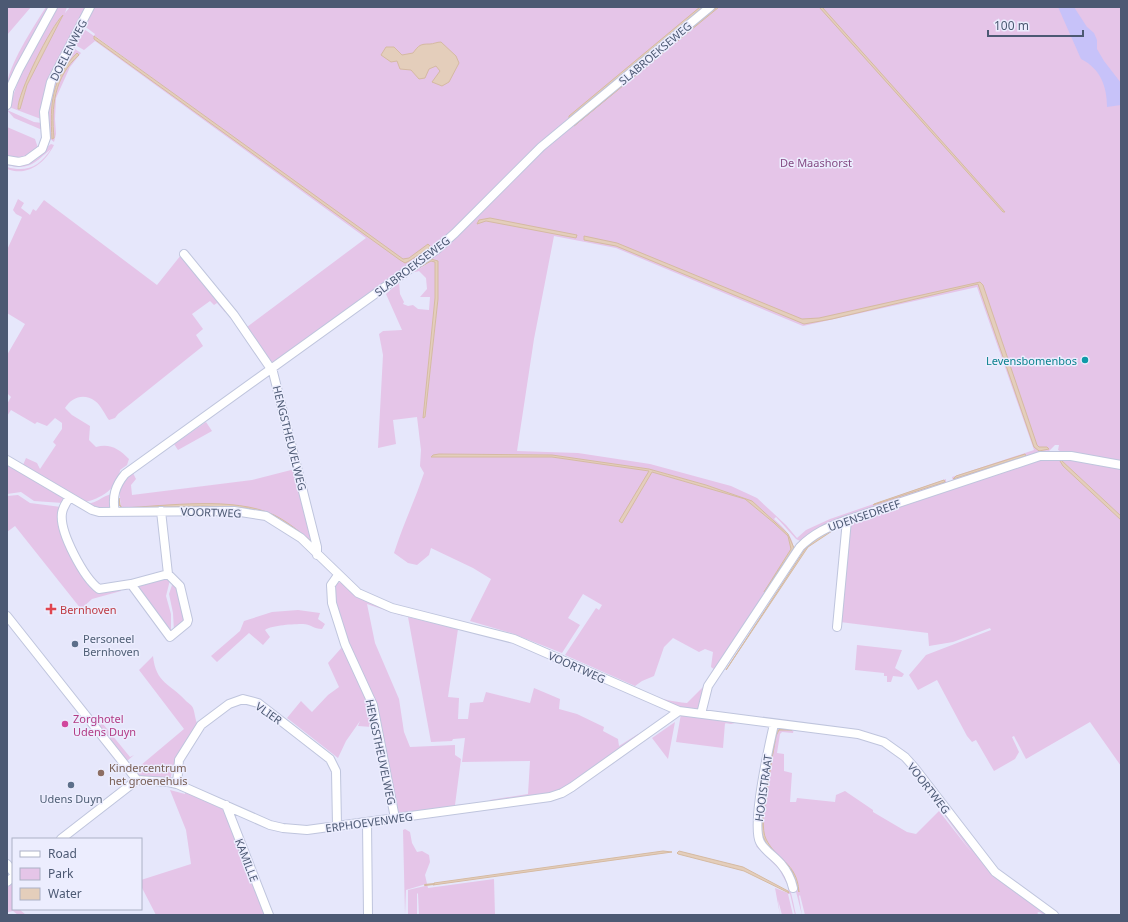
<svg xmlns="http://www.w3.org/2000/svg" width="1128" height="922" font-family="'Noto Sans',sans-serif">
	<rect width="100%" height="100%" fill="#e6e7fb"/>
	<path fill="#e5c5e8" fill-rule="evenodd" d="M7 7H31L7 35Z
		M46 7H49L7 87C7 67 34 26 46 7Z
		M57 7H67L65 13 70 7H1121V516L1061 460 1060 461 1121 520V766L1090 722 1026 759 1014 736 1012 737 1019 752 1015 759 994 771 976 740 972 742 967 736 937 680 918 690 909 675 926 655 991 630 990 628 953 642 929 646 928 633 840 622 850 521 1035 459 1065 457 1064 453 1058 450 1059 445H1055L1046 454 953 481 952 477 1034 450 977 287 803 326 616 248 554 236 534 339 517 451 578 453 650 464 731 486 757 498 786 525 797 538 806 530 830 519 946 479V485L818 528 802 542 796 539 776 517 774 519C785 529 794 537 794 552L706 686 699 708C688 717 651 697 638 691L639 688C647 697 675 702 687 703L706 684 715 670 711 667 713 652 705 649 699 652 673 638 664 647 654 676 642 681 635 686 565 655 596 608 599 610 602 605 583 594 568 618 580 625 562 653 511 633 470 621 491 579 473 568 431 548 429 555 417 565 408 563 394 553C403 525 415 500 424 473L420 466 421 450 417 417 393 420 396 444 378 448 383 355 379 334 383 331 402 330 386 294 399 282 400 294 404 302 403 304 408 306 413 305 418 309 429 310 430 297H420L427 289 426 278 419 271 415 272 409 267 273 365 184 251 185 249 247 327 366 238 95 41 84 50 77 46 75 42 81 30 84 29 94 36 95 34 79 22 44 96 41 119 9 107 23 68ZM63 15 27 85 20 108 18 109C17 95 52 25 63 15ZM95 36 379 244 94 39ZM433 259 438 261V299L425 417 423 418 435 298V262L431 261 418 270ZM439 454 552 455 649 469 706 485 752 501 788 534 794 548 764 592 791 549 788 536 774 523 745 499 652 472 621 522 620 521 650 471 552 457H431Z
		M75 49 81 53 70 67 56 98 55 119 56 134 54 142 49 138 48 111 52 90 71 50ZM77 53 79 55C54 78 51 106 54 138H52C50 102 51 80 77 53Z
		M7 110 34 122 42 123 43 128 40 129 14 118Z
		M7 127 35 139 38 148 22 158 7 156Z
		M51 144 54 145C45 163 28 177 7 169V167C27 173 40 166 51 149 35 162 30 171 7 165V162C21 163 33 165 42 154 46 150 46 147 51 144Z
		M18 199 24 203 21 208 30 215 33 209 36 211 44 200 157 285 181 255 228 310 225 312 217 303 214 305 210 301 192 314 203 329 196 335 203 346 118 414 115 418 109 420C105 415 101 405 95 401 84 393 72 397 65 408L72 415 90 426 89 440 96 447C110 443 119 449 129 459L127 465 120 470C119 487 100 500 84 502L23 465 26 458 37 463 40 469 56 445 53 442 62 429V423L55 418 47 426 37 422 35 424 11 410 7 416V404L11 397 7 393V355L25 324 7 313V250L22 217 16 214 13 210Z
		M206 422 212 431 178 450 174 444Z
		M7 462 62 495 65 499 63 503 34 501 21 492 7 494Z
		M295 469 313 543C262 498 228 503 164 506 151 506 133 510 121 507 119 489 117 484 133 473L136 479 131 485 132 495 252 480Z
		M112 494 110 508 104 510 87 504C97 503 102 496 112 494Z
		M18 495 30 503 61 507 59 516 94 589 121 588V591L92 599 81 609 15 526 7 532V496Z
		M164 577 170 580 166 596 171 614V633L138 590V586Z
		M173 582 177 586 185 622 174 632 173 613 169 594Z
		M341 582 401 613 403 616 367 604 375 643 399 699 404 732 410 747 455 745V755L461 759 455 805 480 803 400 815 397 813 379 721 347 644 332 595 336 583Z
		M298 610 320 613 318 619 325 624 322 629C314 629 310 624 303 624 294 624 272 625 265 630L270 637 263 645 249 633 217 662 211 656 240 631 244 621 272 612Z
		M408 617 458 629 448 697 459 698 458 719H468L470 703 483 702 486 692 530 703 534 688 560 699 559 709 577 714 604 727 603 731 618 739 619 746 638 734 640 736 573 784 554 794 490 801V800L528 794 530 761 462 762 465 738 453 739 452 741 431 742Z
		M857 645 902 650 895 668 904 674 902 677 893 676 891 682H887V676H884V673L855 670Z
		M343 646 364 688 376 731 372 732V727L358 726 360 721 346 741 338 758 287 718 301 701 312 712 328 695 361 721 328 695 339 687 328 663Z
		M153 656C156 684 170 683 186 701 188 703 192 705 193 708 195 713 195 720 198 725L175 761 170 780 140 776 134 771 184 729 139 670Z
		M681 714 734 721 735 723 731 724 681 716 725 723 723 748 676 742Z
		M106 720 103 724 130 757 134 755 127 761 99 726Z
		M675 722 668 759 652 738Z
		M779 727 794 728 793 733 782 732 780 734 777 753 784 754V771L792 773 790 802H796L797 798 835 802 836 795 845 791 873 810V812L907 832 916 834 939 811 972 853 928 793 927 794 919 781 920 780 901 758 897 757 900 756 911 766 987 868 1006 884 1051 915H1044L1039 912 1037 913 1040 915H805L800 895 799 896 802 915C798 900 795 883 787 870 778 856 762 849 759 832L773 734ZM780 729 792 730H779L776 736C773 757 757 822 766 839 776 860 797 862 799 892L792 871 766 843 761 832 776 732Z
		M170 790 185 794V792L225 810 271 915H156L141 886V880L191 864 186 830Z
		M405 829 410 832 412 843 417 852 422 851 429 855 430 862 425 875 428 888 494 879 495 915H419L418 894 417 893V915H408V890L425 886 426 884 406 890 405 915 403 830Z
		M760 845C786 870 789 880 796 915H795L790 894H788L793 915H782L778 900 780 915 775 888 788 893V886L779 869 756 846Z
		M13 882V909H19L26 915H18L13 911 8 912 7 915V888Z"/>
	<path fill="#c7c2f9" d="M1058 7H1074L1087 27 1094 33 1097 40V49L1104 61 1121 83V105L1107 107C1107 87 1101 69 1081 59Z"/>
	<path fill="#e4cebb" stroke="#d5baa2" d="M700 7H703L569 118V116Z
		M717 7H719L574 126Z
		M819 7H822L1005 212H1003Z
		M63 15 27 85 20 109H18C17 94 51 26 63 15Z
		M94 36 403 259 409 258 428 244 431 247 409 261 405 263 400 260 94 39Z
		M441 42 456 56 459 63 449 82 442 86 432 82 440 71 436 66 429 69 425 78 419 79 411 70 400 69 397 61 391 62 381 55 386 47H394L402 55 413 53C419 45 420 44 430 44 433 44 437 42 441 42Z
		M77 53 79 55C54 77 51 107 54 138L52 139C50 104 51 79 77 53Z
		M490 218 577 235 576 238 486 221 477 224 479 220Z
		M584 236 617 243 802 319 819 318 980 282 983 285 1037 445 1039 447H1047L1049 449 1039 451 1034 447 978 284 832 319 804 324 616 246 584 240Z
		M431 259 438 261V299L425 417 423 418 435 298V262L431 261 417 269Z
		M439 454 552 455 649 469 706 485 752 501 788 534 794 548 764 592 791 549 788 536 774 523 745 499 652 472 622 523 619 521 649 471 552 457H431L433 455Z
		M1025 454 1026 456 953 479 956 476Z
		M1061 460 1121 516V520L1063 466 1060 461Z
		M944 480 945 482 873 505 874 504Z
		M119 498 120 505 122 508C167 506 234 496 274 515 288 522 300 532 312 542L277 518 248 508 203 506 122 508 119 505Z
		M835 529 808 547 726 670 805 549 821 535Z
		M780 729 792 730H779L776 736C773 757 757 822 766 839 776 860 797 862 799 892L792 871 766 843 761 832 775 737 776 732Z
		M663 851 672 852 433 885 434 883Z
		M679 851 743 867 788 891 789 893 744 871 678 854 677 853Z"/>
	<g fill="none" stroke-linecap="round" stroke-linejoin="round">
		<path stroke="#d5baa2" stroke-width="2" d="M425 885 434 884"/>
		<g stroke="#bfc5dd" stroke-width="10">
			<path id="minor" d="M7 95 19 69 53 7
				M7 105 9 92
				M7 160 19 162 27 160 42 149 46 138 44 112 51 82 90 7
				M184 254 234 315 271 369
				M272 368 317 547V555
				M7 460 92 510 99 512 234 511 266 516 301 538 358 593 392 608 514 639 679 711 858 734 884 742 905 757 914 767 995 872 1054 915
				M70 497C67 501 63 507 62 513 59 532 84 578 99 589L131 584
				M161 511 168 574 180 586 188 620 187 623 170 637 131 584 168 574
				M115 512C112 497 115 486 125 474L436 250 455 233 541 147 710 7
				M338 575 331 585 332 603 345 644 373 705 395 818
				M7 616 137 780
				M837 627 847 520
				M701 714 708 686 800 547C814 533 828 527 847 520L1040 456H1071L1121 465
				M774 724C769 746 751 824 760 842 764 850 774 856 781 864 787 871 791 879 793 888
				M177 784 179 760 201 725 229 704 243 699 258 703 330 759 336 771 337 826
				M226 805 269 915
				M367 822 368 915
				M61 839 137 780 168 782 177 784 270 825 283 828 307 830 550 797 562 793 572 787 679 711
				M7 864 13 872
				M7 882 13 877"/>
		</g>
		<use href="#minor" stroke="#fff" stroke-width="8"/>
	</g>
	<circle fill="#0f9aa8" stroke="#ecedfe" stroke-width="1.5" cx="1085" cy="360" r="4"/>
	<path fill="#e0444e" stroke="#ecedfe" stroke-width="1.5" d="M49 603h4v4h4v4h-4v4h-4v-4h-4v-4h4z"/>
	<g fill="#5c6f8a" stroke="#ecedfe" stroke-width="1.5">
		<circle cx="75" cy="644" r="4"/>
		<circle cx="71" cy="785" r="4"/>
	</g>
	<circle fill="#d1479c" stroke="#ecedfe" stroke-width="1.5" cx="65" cy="724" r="4"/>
	<circle fill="#8d6e63" stroke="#ecedfe" stroke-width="1.5" cx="101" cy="773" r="4"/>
	<g text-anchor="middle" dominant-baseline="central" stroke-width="3" stroke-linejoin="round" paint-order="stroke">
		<g font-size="11" fill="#4c5973" stroke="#ecedfe">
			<text transform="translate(68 50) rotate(-63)">DOELENWEG</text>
			<text transform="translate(655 53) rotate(-40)">SLABROEKSEWEG</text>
			<text transform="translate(412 266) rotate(-37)">SLABROEKSEWEG</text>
			<text transform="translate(290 438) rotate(76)">HENGSTHEUVELWEG</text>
			<text transform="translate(211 512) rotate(2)">VOORTWEG</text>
			<text transform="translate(864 515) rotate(-19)">UDENSEDREEF</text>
			<text transform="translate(577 667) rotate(24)">VOORTWEG</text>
			<text transform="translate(269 713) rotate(35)">VLIER</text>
			<text transform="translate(381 752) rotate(78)">HENGSTHEUVELWEG</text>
			<text transform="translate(763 788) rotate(-82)">HOOISTRAAT</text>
			<text transform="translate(929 788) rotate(52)">VOORTWEG</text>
			<text transform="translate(369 822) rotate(-8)">ERPHOEVENWEG</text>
			<text transform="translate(247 860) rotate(69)">KAMILLE</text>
		</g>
		<g font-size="11" fill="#844a83" stroke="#ecedfe">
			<text x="816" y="162">De Maashorst</text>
		</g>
		<g font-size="11" fill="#0d838f" stroke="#ecedfe" text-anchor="end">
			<text x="1077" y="360">Levensbomenbos</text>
		</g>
		<g font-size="11" fill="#be3a42" stroke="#ecedfe" text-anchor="start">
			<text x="60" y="609">Bernhoven</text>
		</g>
		<g font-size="11" fill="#4e5e75" stroke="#ecedfe" text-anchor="start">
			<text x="83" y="638">Personeel<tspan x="83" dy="13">Bernhoven</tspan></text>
			<text x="71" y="798" text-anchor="middle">Udens Duyn</text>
		</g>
		<g font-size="11" fill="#b23c85" stroke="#ecedfe" text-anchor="start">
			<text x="73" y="718">Zorghotel<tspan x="73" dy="13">Udens Duyn</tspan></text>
		</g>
		<g font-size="11" fill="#785e54" stroke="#ecedfe" text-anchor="start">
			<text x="109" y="767">Kindercentrum<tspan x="109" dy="13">het groenehuis</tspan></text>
		</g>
	</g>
	<rect width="1128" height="922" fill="none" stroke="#4c5973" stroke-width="16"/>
	<rect x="12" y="838" width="130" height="72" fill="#ecedfe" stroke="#acb2c6"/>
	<rect x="20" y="851" width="20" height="6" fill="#ffffff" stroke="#acb2c6"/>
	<text x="48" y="858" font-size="12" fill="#4c5973">Road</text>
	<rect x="20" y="868" width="20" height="12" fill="#e5c5e8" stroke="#acb2c6"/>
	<text x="48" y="878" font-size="12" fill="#4c5973">Park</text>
	<rect x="20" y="888" width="20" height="12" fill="#e4cebb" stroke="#acb2c6"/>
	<text x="48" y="898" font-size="12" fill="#4c5973">Water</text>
	<path d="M988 30v6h95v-6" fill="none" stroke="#4c5973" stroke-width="2"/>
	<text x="994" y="30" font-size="12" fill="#4c5973" stroke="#ecedfe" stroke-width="3" paint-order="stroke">100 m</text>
</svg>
